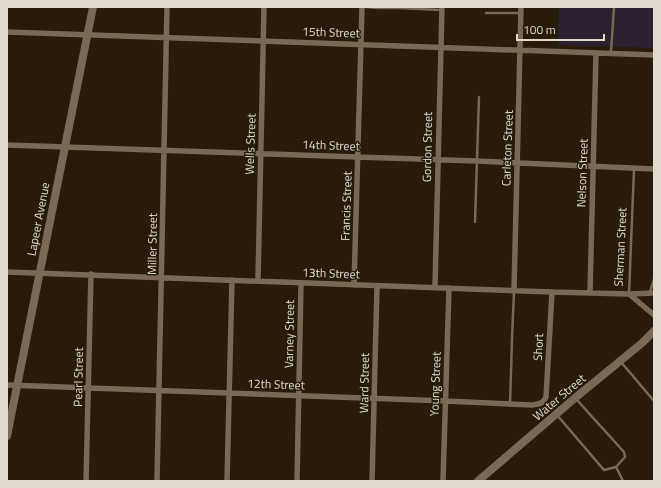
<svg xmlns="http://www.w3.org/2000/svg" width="661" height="488" font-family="'Titillium Web',sans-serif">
	<rect width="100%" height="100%" fill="#281b0a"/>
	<path fill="#2a202f" d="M559 7H654V48L558 45Z"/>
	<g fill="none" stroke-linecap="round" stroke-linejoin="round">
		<path stroke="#796956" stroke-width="2.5" d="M366 7 377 8H397L441 10
			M486 13H521
			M611 52 614 7
			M475 222 479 97
			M650 292 654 279
			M629 294 634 169
			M621 362 654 401
			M510 404 512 339 514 291
			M557 415 604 470 616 467 625 457 624 452 577 400
			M616 467 623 481"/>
		<path stroke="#796956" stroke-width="5.5" d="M7 32 654 55
			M7 145 477 161 654 169
			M7 272 552 292 629 294 654 293
			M258 281 264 7
			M354 285 362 7
			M435 287 442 7
			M514 290 521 7
			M590 293 596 54
			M629 294 654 315
			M7 385 446 401 532 405C539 404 543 404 546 397L552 292
			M86 481 91 274
			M157 481 167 7
			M227 481 232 280
			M297 481 301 283
			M372 481 377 286
			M443 481 449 288"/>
		<path stroke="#796956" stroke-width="8" d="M7 436 93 7
			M478 481 575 398 642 343 654 331"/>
	</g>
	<g text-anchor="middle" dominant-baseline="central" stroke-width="3" stroke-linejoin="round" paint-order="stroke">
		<g font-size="12" fill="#e2d9cf" stroke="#281b0a">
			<text transform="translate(331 32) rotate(2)">15th Street</text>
			<text transform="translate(250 144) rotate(-88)">Wells Street</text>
			<text transform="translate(331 145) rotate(2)">14th Street</text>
			<text transform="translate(427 147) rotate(-89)">Gordon Street</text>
			<text transform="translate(507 148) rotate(-88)">Carleton Street</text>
			<text transform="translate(582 173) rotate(-88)">Nelson Street</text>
			<text transform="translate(346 206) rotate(-88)">Francis Street</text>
			<text transform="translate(38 219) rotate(-79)">Lapeer Avenue</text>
			<text transform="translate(152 244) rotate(-89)">Miller Street</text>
			<text transform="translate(620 247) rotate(-87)">Sherman Street</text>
			<text transform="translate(331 273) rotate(2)">13th Street</text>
			<text transform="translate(289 334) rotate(-89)">Varney Street</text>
			<text transform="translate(538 347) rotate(-87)">Short</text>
			<text transform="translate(78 377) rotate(-89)">Pearl Street</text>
			<text transform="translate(364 383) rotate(-89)">Ward Street</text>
			<text transform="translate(276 384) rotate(2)">12th Street</text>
			<text transform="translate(435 384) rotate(-88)">Young Street</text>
			<text transform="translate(559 397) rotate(-40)">Water Street</text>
		</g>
	</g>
	<rect width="661" height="488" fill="none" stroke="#e2d9cf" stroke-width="16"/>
	<path d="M517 34v6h87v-6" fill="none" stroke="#e2d9cf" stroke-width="2"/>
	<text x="523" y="34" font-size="12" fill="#e2d9cf" stroke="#281b0a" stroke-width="3" paint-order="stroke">100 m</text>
</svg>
